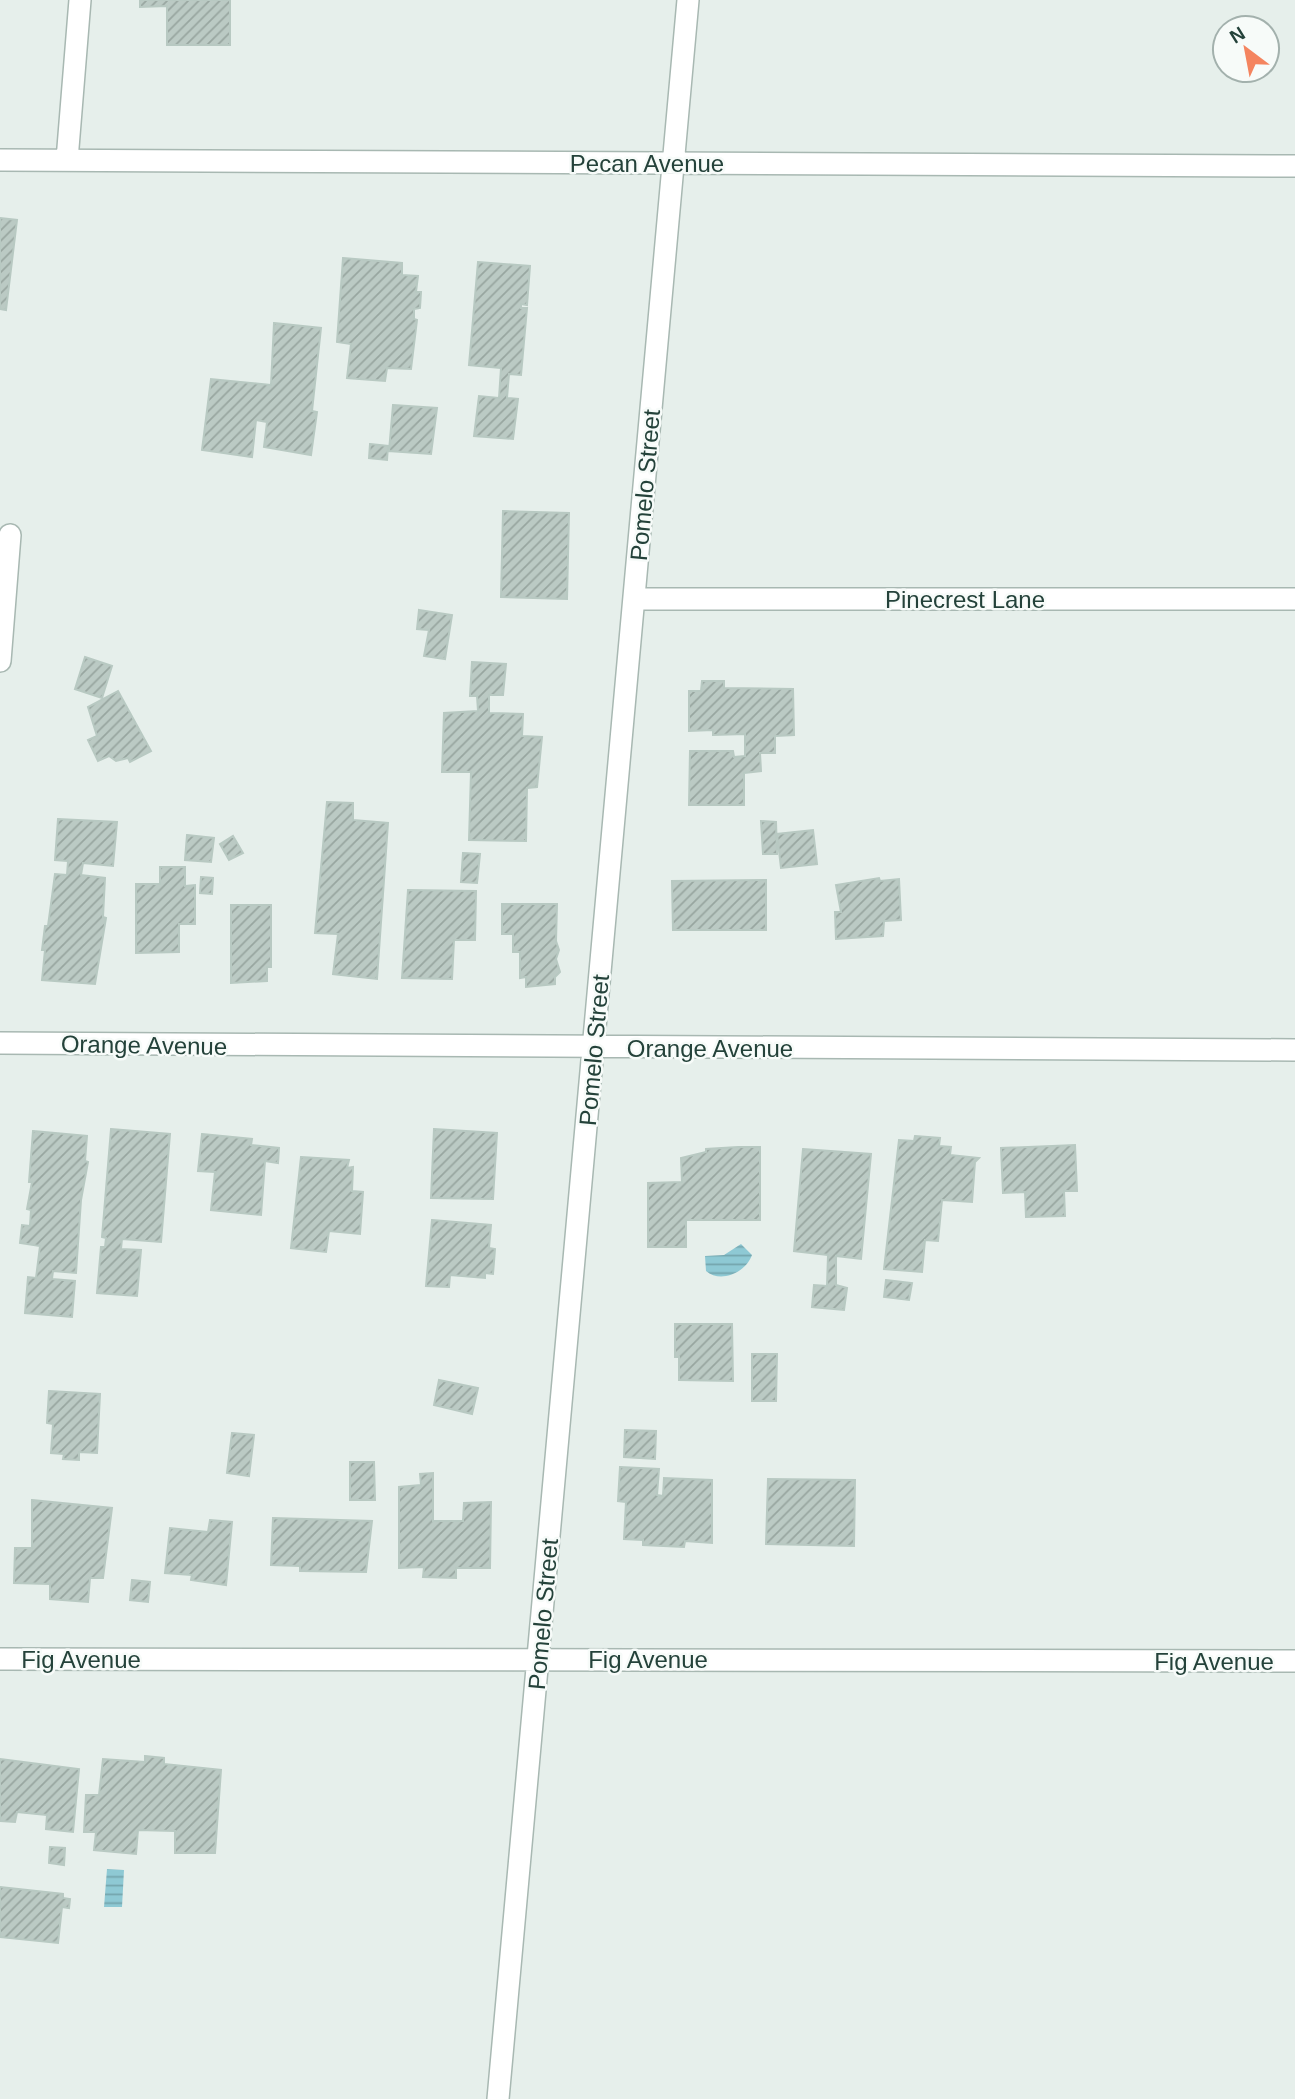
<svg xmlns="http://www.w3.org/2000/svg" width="1295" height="2099" font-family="Arial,sans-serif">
	<defs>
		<pattern id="water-rules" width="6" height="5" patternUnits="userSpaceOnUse" patternTransform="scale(1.75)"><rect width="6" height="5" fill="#8ec9d4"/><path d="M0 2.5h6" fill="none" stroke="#74a5ad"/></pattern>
		<pattern id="building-hatch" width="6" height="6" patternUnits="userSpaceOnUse" patternTransform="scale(1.75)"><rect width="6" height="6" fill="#bbcac4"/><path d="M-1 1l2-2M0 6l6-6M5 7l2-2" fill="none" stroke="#98a6a0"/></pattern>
	</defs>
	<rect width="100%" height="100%" fill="#e6efeb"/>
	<path fill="url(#water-rules)" d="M741 1244 752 1255C746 1272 721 1284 706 1271L705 1256 724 1255Z
		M107 1869 124 1870 122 1907H104Z"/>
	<path fill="url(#building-hatch)" stroke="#b8c9c2" stroke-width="2" d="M140 0H230V45H167V6L140 7Z
		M0 218 17 220 6 310 0 309Z
		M343 258 402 263V275L418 276 416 292H421L420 308 414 309V319L417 320 411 369 387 368 385 381 347 378 351 344 337 342Z
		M478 262 530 266 527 305 521 304V308H527L521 375 509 374 507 398 518 399 513 439 474 436 479 396 499 398 501 368 469 365Z
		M274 323 321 328 312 411 317 412 311 455 264 447 267 422 256 420 252 457 202 450 211 379 271 385Z
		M393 405 437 408 431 454 389 451Z
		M370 444 388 446 387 460 369 458Z
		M503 511 569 513 567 599 501 597Z
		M419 610 452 615 445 659 424 656 429 630 417 629Z
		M85 657 112 666 102 698 75 689Z
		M472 662 506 664 503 695H489V713L523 714 522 736 542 737 537 787 527 788 526 841 469 840 471 772H442L444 713 478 711 477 696H470Z
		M702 681H724V688L793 689 794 735 775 736V753H760L761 771 744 773V805H689L690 751H733L734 757 745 756V734L713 735V730L689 731V691H701Z
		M118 691 151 751 130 762 128 758 116 761 109 756 98 761 88 740 97 736 88 707Z
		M327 802 353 803V820L388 823 377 979 333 974 338 934 315 933Z
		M58 819 117 822 113 866 83 863 81 875 105 878 103 917 106 918 95 984 42 980 45 950H42L45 926H48L55 874 67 875 68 861 55 860Z
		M761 821 776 822 777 854H763Z
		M813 830 817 864 781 868 777 834Z
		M187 835 214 838 211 862 185 860Z
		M233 836 243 853 229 860 220 844Z
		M463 853 480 854 477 883 461 882Z
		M160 867H185V886L195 885V924H179V952L136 953V884H160Z
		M201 877 213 878 212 894 200 893Z
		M879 878 880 881 899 879 901 920 884 921 883 936 836 939 835 912H841L836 885Z
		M766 880V930H673L672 881Z
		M408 890 476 891 475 940H454L452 979 402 978Z
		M502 904H557L556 941 559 950 556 959 560 972 555 977V984L526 987V977L520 978V952H513V934H502Z
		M231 905H271V967H267V981L231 983Z
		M111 1129 170 1134 161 1242 122 1239 121 1249 141 1250 137 1296 97 1293 101 1247H105L106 1238 102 1237Z
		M434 1129 497 1133 493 1199 431 1198Z
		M33 1131 87 1136 85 1161 88 1162 81 1200 76 1273 53 1271 52 1279 75 1281 72 1317 25 1313 28 1277 36 1278 40 1246 20 1243 22 1225 30 1226 31 1210 27 1209 32 1182H29Z
		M202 1134 252 1139 251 1145 279 1148 278 1163 265 1161 261 1215 211 1210 215 1172 198 1171Z
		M915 1136 940 1138 939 1146 951 1147 950 1155 979 1158 975 1162 972 1202 942 1200 938 1241 925 1240 922 1272 884 1269 899 1140 914 1141Z
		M1075 1145 1077 1191H1064L1065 1216 1026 1217 1025 1192 1003 1193 1001 1148Z
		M738 1147H760V1220H686V1247H648V1183L682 1182 681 1158 706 1152V1149Z
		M803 1149 871 1154 861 1259 836 1256V1285L847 1288 844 1310 812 1307 814 1285 827 1286 828 1255 794 1251Z
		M301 1157 349 1160 347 1168 353 1167 352 1191 363 1192 360 1234 329 1231 326 1252 291 1248Z
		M432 1220 491 1225 489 1248 495 1249 493 1274 485 1273V1278L450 1275 449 1287 426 1286Z
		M886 1280 912 1283 909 1300 884 1297Z
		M675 1324H732L733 1381 679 1380V1357H675Z
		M752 1354H777L776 1401H752Z
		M439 1380 478 1388 472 1414 434 1405Z
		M49 1391 100 1394 97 1453 79 1452V1460L63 1459 64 1454 51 1453 53 1424 47 1423Z
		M625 1430 656 1431 655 1459 624 1457Z
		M232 1433 254 1435 249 1476 227 1473Z
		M350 1462H374L375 1500H350Z
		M620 1467 659 1469 657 1495 663 1496 664 1478 712 1480V1543L685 1541 684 1547 643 1545V1540L624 1539 626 1502 618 1501Z
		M433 1473V1521H463L464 1503 491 1502 490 1568H456V1578L423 1577 424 1567 399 1568V1487L421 1485 420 1474Z
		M768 1479 855 1480 854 1546 766 1544Z
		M32 1500 112 1508 103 1578H90L88 1602 50 1599V1584L14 1583 15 1548H32Z
		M273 1518 372 1521 366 1572 300 1571V1566L271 1565Z
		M210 1520 232 1522 226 1585 191 1580 192 1575 165 1573 170 1528 208 1532Z
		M132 1580 150 1582 148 1602 130 1600Z
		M145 1756 164 1758V1764L221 1770 215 1853H175V1831L138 1830 136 1854 94 1850 96 1832H84L86 1795H99L103 1759 145 1762Z
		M0 1759 79 1769 73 1832 46 1829 47 1815 17 1812 15 1822 0 1821Z
		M50 1847 65 1848 64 1865 49 1863Z
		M0 1887 63 1894V1898L70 1899 69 1908 62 1907 58 1943 0 1937Z"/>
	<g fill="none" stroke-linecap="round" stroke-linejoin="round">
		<g stroke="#a8b8b2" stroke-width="24">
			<path id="minor" d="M0 160 1295 166
				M67 160 80 0
				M635 599H1295
				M0 661 10 535
				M0 1043 1295 1050
				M0 1659 1295 1661
				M498 2099 688 0"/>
		</g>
		<use href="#minor" stroke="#fff" stroke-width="21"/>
	</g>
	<g text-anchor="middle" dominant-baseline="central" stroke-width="5" stroke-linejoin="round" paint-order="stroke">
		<g font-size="24" fill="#24423a" stroke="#f7fbf9">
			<text x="647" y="163">Pecan Avenue</text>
			<text transform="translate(645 485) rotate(-85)">Pomelo Street</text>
			<text x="965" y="599">Pinecrest Lane</text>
			<text transform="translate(144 1045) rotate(1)">Orange Avenue</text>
			<text x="710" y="1048">Orange Avenue</text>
			<text transform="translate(594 1050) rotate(-85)">Pomelo Street</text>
			<text transform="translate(543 1614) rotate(-85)">Pomelo Street</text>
			<text x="81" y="1659">Fig Avenue</text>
			<text x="648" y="1659">Fig Avenue</text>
			<text x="1214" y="1661">Fig Avenue</text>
		</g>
	</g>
	<g transform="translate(1246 49) rotate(328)"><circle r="33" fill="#f7fbf9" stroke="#a3b1ad" stroke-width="2"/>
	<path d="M0-5L12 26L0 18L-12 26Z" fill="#f4845f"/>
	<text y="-10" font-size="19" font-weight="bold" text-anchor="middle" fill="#24423a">N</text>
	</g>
</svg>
